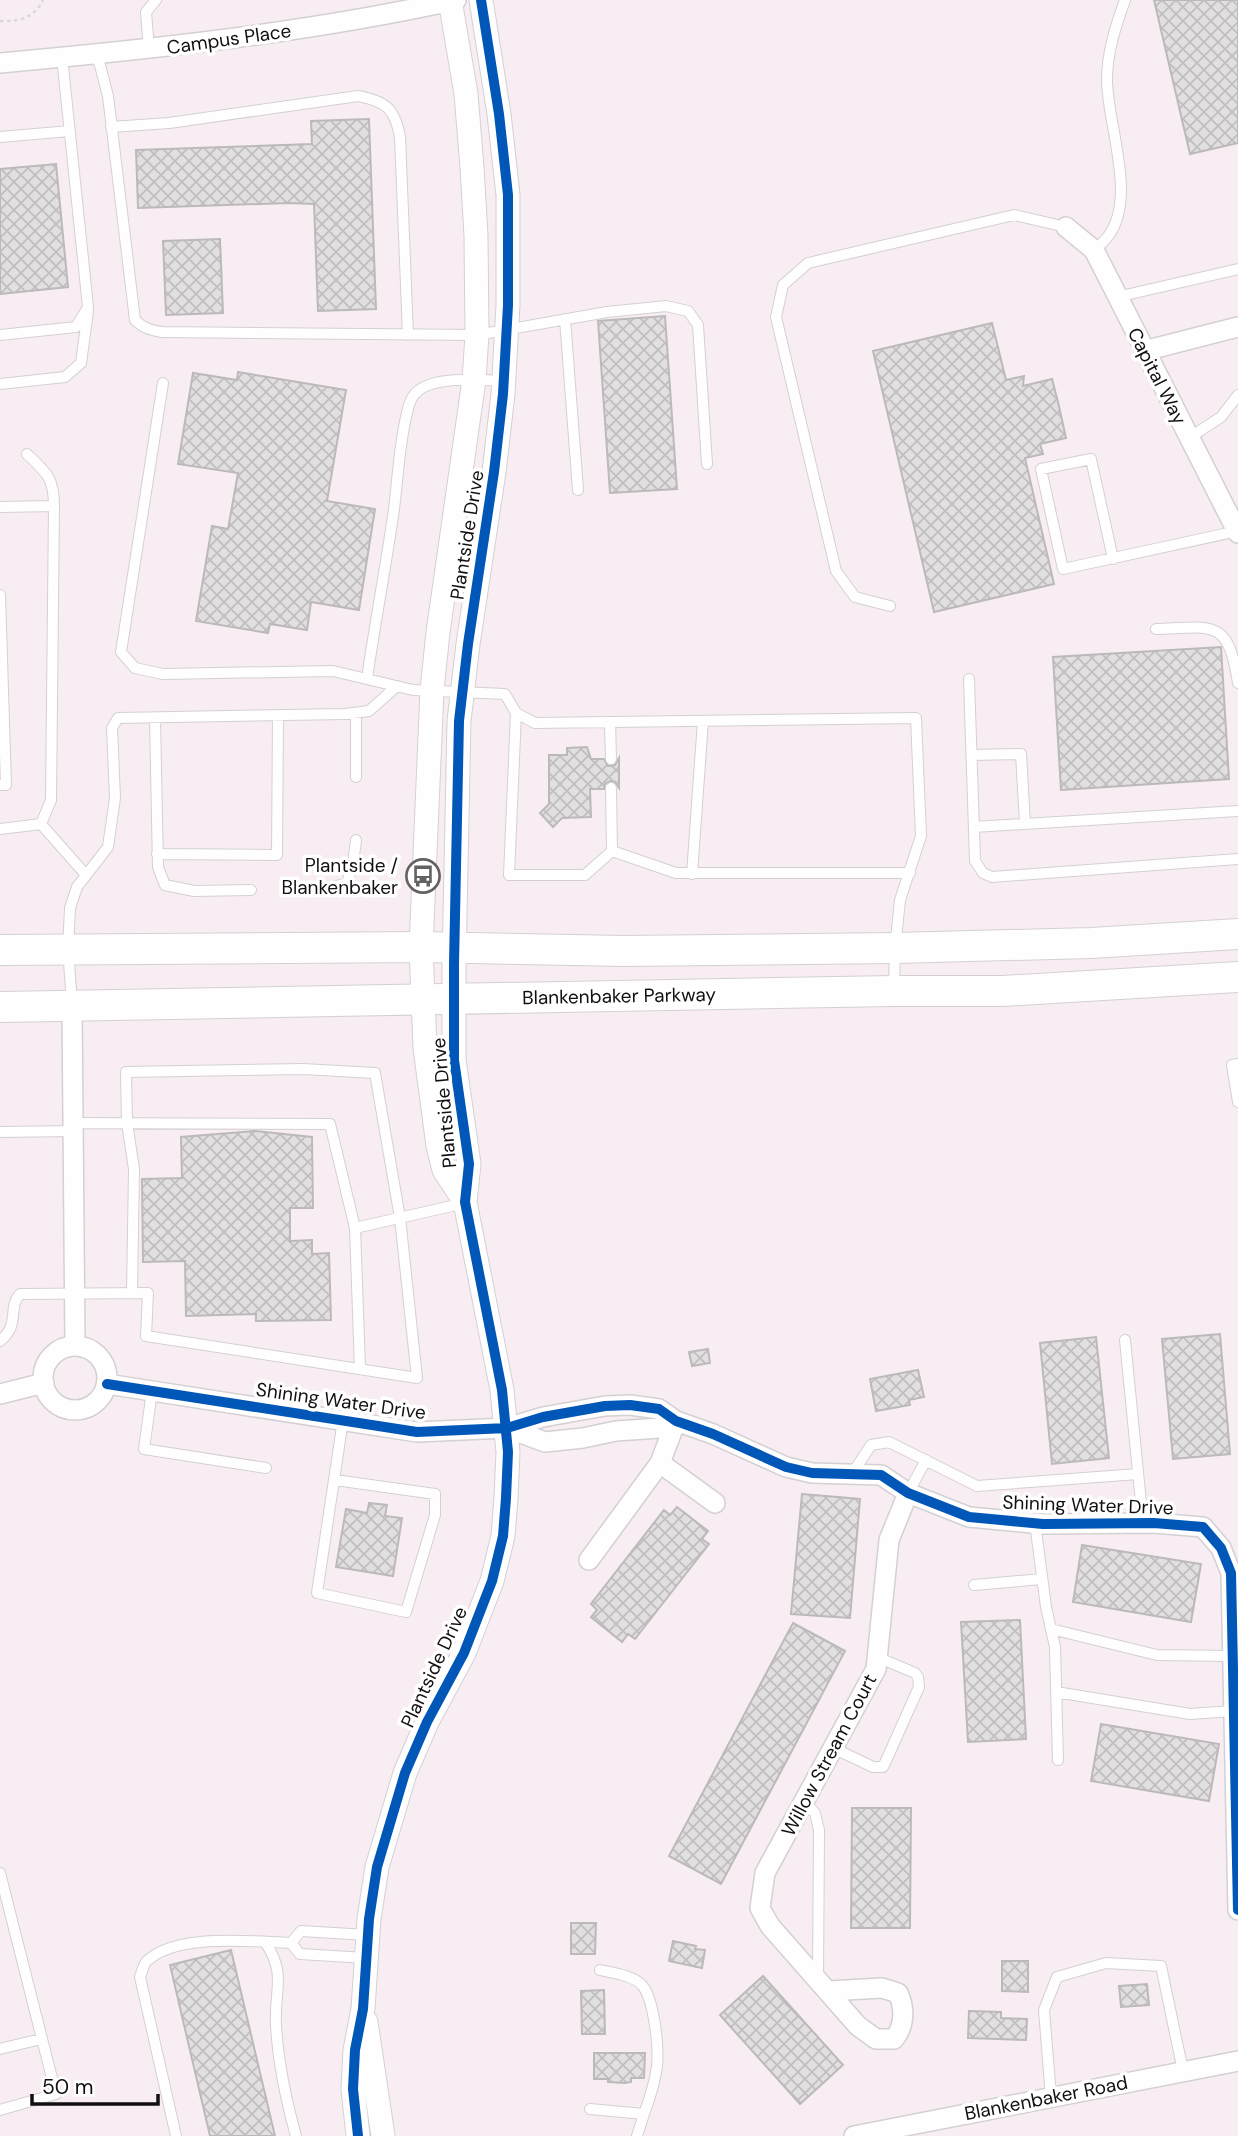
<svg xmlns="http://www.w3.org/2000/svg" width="1238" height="2136" font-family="'DM Sans',sans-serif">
	<defs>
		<pattern id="building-cross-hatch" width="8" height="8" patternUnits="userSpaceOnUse" patternTransform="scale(1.75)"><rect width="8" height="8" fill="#e2dfe1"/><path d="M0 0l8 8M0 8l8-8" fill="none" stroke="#c1bec0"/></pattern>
	</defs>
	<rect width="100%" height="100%" fill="#fdfafc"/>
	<path fill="#f9edf4" d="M0 0H1238V2136H0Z"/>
	<path fill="url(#building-cross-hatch)" stroke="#bcb9bb" stroke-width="2" d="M1154 0H1238V143L1190 154Z
		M369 119 376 309 318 311 314 204 289 203 138 208 136 150 312 144 311 121Z
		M56 164 68 287 0 294V169Z
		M220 239 223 313 166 315 163 241Z
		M665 316 677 489 610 493 598 321Z
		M992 323 1006 380 1024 376 1023 386 1052 379 1058 402 1066 438 1040 444 1043 454 1025 458 1054 584 934 612 873 351Z
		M238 372 346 390 327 501 375 509 359 610 311 602 307 630 270 624 268 633 196 621 212 526 228 529 238 473 178 464 193 373 237 380Z
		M1221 647 1229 779 1061 790 1053 657Z
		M587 747 591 759H604L608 766 615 765 619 758V788L615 782 610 781 605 784 604 789H590L591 817 562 818 553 827 540 813 549 804V755H567V748Z
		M255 1131 312 1137 313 1208H290V1241L312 1240V1254L329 1253 331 1320 256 1321V1314L186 1316 185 1261 143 1262 142 1179 182 1178 181 1137Z
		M1220 1334 1230 1454 1173 1459 1162 1339Z
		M1096 1337 1109 1458 1052 1464 1040 1343Z
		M708 1349 710 1363 692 1366 689 1352Z
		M918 1370 924 1397 909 1400 910 1405 876 1411 870 1379Z
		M802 1494 860 1499 850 1618 791 1614Z
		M369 1503 387 1505 385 1516 402 1518 393 1576 336 1567 346 1509 367 1513Z
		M677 1507 708 1531 702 1539 709 1544 635 1639 628 1634 622 1642 591 1617 597 1610 591 1604 664 1510 670 1515Z
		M1082 1545 1201 1564 1191 1622 1073 1602Z
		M1020 1620 1026 1739 968 1742 961 1622Z
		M793 1623 845 1651 721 1884 669 1856Z
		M1101 1724 1219 1744 1209 1801 1091 1781Z
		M852 1808H911L910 1928H851Z
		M571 1923H596L595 1954H571Z
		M673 1941 696 1946 695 1949 705 1950 702 1968 669 1961Z
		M231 1950 275 2136H210L170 1965Z
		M1002 1961H1028V1992L1002 1991Z
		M763 1976 843 2065 800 2104 720 2015Z
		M1147 1984 1149 2005 1121 2007 1119 1986Z
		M604 1990 605 2034H582L581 1991Z
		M969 2011 1001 2012V2018L1027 2019 1026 2040 968 2038Z
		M594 2053H645L644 2078H631V2082L625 2083 608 2082V2079H594Z"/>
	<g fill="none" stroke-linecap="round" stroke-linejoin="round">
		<g stroke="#d3d0d2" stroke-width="12">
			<path id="service" d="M149 50 146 12 156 0
				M97 54 108 96 135 320C143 328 150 330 162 332L477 335 607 312 666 306 688 311 698 325 707 464
				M111 127 169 123 358 96C386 101 395 109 400 137L408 335
				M0 137 70 131
				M1094 250C1099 246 1105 241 1109 235 1137 196 1107 123 1107 80 1107 52 1116 25 1125 0
				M1117 297 1238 269
				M565 319 578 490
				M0 335 76 327 88 307 62 57
				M163 383 121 652 135 668 163 674 333 671 413 690 505 694 516 713 535 723 916 718 921 836 900 900 895 948 894 987
				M0 384 65 377 81 363 88 311
				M1189 438 1221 417 1238 395
				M27 454C47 473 54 478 54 506
				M0 507 54 506 51 800 41 824 86 875
				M1113 559 1091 459 1041 469 1063 569 1238 531
				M0 595 6 785H0
				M890 606 855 597 836 571 776 317 783 285 808 263 1014 215 1066 227
				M1156 629C1214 627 1228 618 1238 683
				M367 679C375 622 386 566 394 509 398 477 399 445 407 413 409 404 411 396 419 390 438 376 481 380 503 381
				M969 679 975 861 983 873 992 877 1238 859
				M356 713V777
				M516 713 509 875H585L612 851 676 873H910
				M155 719 158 867 165 885 194 891 251 890
				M610 722 611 759
				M972 755 1021 754 1025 824
				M611 788 612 851
				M974 827 1238 811
				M0 829 41 824
				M157 854 277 855 278 716
				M692 874 703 721
				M306 890H321L347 883 353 863 356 840
				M72 1003 68 949 70 908 77 887 108 847 115 798 112 728 118 718 345 714 369 711 397 686
				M1238 1064 1232 1065 1238 1102
				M73 1123 330 1124 355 1228 465 1203
				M0 1132 73 1131
				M355 1228 360 1369
				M1125 1340 1143 1523
				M0 1341C21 1324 7 1308 20 1294L148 1293 146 1336 417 1378 400 1218 375 1073 303 1069 126 1072 127 1123 134 1169 132 1293
				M152 1391 144 1449 266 1468
				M852 1474 871 1445 889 1442 977 1486 1138 1474
				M335 1480 435 1494V1515L406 1612 317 1593 343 1420
				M908 1493 926 1460
				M1035 1523 1046 1607 1055 1647 1058 1760
				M974 1585 1042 1579
				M1051 1629 1157 1655 1232 1656
				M1056 1692 1190 1714 1233 1711
				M833 1748 873 1767H883L885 1763 919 1687 918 1677 915 1673 877 1657
				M804 1801 815 1813 819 1830 818 1979
				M0 1873 56 2094 0 2110
				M265 1942C287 1974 274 1990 276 2025 278 2062 286 2100 296 2136
				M366 1958 300 1954 291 1943 301 1931 367 1935
				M600 1970C613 1973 632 1975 642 1985 654 1999 659 2047 657 2066 655 2082 650 2098 644 2114
				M0 2049 41 2039
				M1051 2097 1044 2010 1057 1977 1106 1963 1161 1966 1183 2071
				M590 2109 644 2114 637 2136
				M176 2136 140 1977C142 1972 143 1966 146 1962 175 1932 254 1942 291 1943"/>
		</g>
		<g stroke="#d3d0d2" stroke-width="22">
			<path id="minor" d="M0 63C154 49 305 33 456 0
				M1066 227 1094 250 1238 533
				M1144 351 1238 327
				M72 1006 75 1346
				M43 1378a32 32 0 1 1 64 0a32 32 0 1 1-64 0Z
				M107 1384 417 1432 507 1428 543 1417 605 1406 630 1405 659 1409 676 1421 713 1434 786 1467 812 1473 881 1475 908 1493 969 1517 1043 1524 1154 1523 1203 1527 1221 1548 1231 1573 1238 1910
				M0 1394 44 1383
				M676 1421 660 1463 715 1503
				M507 1428 545 1442 583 1438 616 1431 660 1428 676 1421
				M589 1560 660 1463
				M829 1991 882 1988 898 1993C905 2008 905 2026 894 2039H876L858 2026 770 1926 760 1908 765 1873 876 1669 889 1540 908 1493
				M854 2136 1238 2061"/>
		</g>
		<g stroke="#d3d0d2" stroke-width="25">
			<path id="tertiary" d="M450 0 466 94 472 167 476 236 477 335 474 380 438 632 432 690 421 947 425 1048 438 1146 444 1170 465 1202
				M366 2022 383 2136
				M358 2136 353 2089 355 2050 363 2009 369 1919 377 1867 405 1773 427 1722 464 1653 492 1581 503 1536 506 1498 508 1452 502 1390 465 1202 469 1164 454 1060V964L459 721 468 644 494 472 503 394 508 305V195L499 114 481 0"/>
		</g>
		<g stroke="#d3d0d2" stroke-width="32">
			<path id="primary" d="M0 950 421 947 623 951 895 948 1091 943 1238 934
				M0 1007 894 991H1002L1238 977"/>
		</g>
		<path stroke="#d9d8d9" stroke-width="2.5" stroke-dasharray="3.5 3.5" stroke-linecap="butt" d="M0 21C19 22 34 18 43 0"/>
		<use href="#service" stroke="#fffeff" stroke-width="10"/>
		<use href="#minor" stroke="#fffeff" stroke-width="19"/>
		<use href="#tertiary" stroke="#fffeff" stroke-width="23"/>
		<use href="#primary" stroke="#fffeff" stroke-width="30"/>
		<g stroke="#fff" stroke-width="15">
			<path id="cycleway" d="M107 1384 417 1432 507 1428 543 1417 605 1406 630 1405 659 1409 676 1421 713 1434 786 1467 812 1473 881 1475 908 1493 969 1517 1043 1524 1154 1523 1203 1527 1221 1548 1231 1573 1238 1910
				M358 2136 353 2089 355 2050 363 2009 369 1919 377 1867 405 1773 427 1722 464 1653 492 1581 503 1536 506 1498 508 1452 502 1390 465 1202 469 1164 454 1060V964L459 721 468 644 494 472 503 394 508 305V195L499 114 481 0"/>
		</g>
		<use href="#cycleway" stroke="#0057b8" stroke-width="10"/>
	</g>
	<defs>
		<g id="bus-ring" transform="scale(1.75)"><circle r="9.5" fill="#fff" stroke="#646163" stroke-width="1.5"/><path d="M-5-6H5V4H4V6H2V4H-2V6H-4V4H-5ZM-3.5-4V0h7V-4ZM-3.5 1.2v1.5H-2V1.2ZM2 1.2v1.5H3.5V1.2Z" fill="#646163"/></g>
	</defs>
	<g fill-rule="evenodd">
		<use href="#bus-ring" x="423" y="876"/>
	</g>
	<g text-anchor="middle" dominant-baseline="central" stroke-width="7" stroke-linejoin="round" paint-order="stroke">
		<g font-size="19" fill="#120f11" stroke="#fff">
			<text transform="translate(229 39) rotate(-8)">Campus Place</text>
			<text transform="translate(1157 376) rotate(63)">Capital Way</text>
			<text transform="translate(467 535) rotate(-81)">Plantside Drive</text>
			<text transform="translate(619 996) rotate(-1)">Blankenbaker Parkway</text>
			<text transform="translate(444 1103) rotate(-95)">Plantside Drive</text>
			<text transform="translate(341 1401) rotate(8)">Shining Water Drive</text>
			<text transform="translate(1088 1505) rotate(2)">Shining Water Drive</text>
			<text transform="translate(434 1667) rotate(-65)">Plantside Drive</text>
			<text transform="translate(829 1755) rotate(-62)">Willow Stream Court</text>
			<text transform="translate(1046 2098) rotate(-11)">Blankenbaker Road</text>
		</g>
		<g font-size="19" fill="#120f11" stroke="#fff" text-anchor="end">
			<text x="398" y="865">Plantside /<tspan x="398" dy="22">Blankenbaker</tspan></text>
		</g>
	</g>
	<path d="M32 2094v10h126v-10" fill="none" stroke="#120f11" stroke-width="3.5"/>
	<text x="42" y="2094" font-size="21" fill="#120f11" stroke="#ffffff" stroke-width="5" paint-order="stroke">50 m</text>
</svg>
